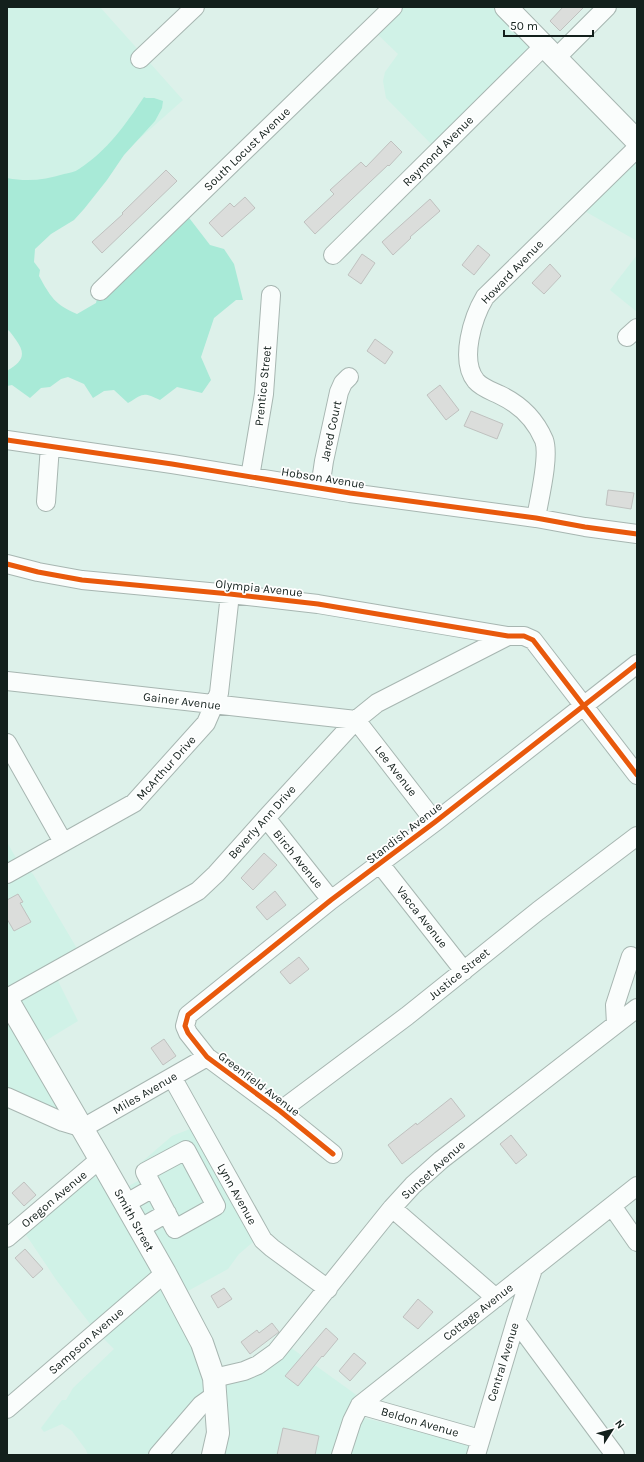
<svg xmlns="http://www.w3.org/2000/svg" width="644" height="1462" font-family="Karla,sans-serif">
	<rect width="100%" height="100%" fill="#ddf1ea"/>
	<path fill="#d0f2e7" d="M7 7H100L183 100 38 229 7 213Z
		M391 7H497L537 49 436 149 386 98 383 81 385 72 398 54 370 27Z
		M637 152V241L574 205Z
		M637 255V312L610 290Z
		M7 842 16 858 33 874 82 957 54 973 78 1021 37 1046 77 1123 7 1099Z
		M195 1127 259 1237 239 1254 228 1269 177 1297 211 1380 283 1342 362 1399 338 1455H210L212 1394 157 1455H88L86 1450 72 1431 62 1424 44 1432 41 1428 62 1400H66L73 1388 114 1349 94 1329 57 1281 20 1226 96 1161 117 1192 138 1181 142 1170 137 1166 172 1136Z
		M361 1417 470 1445 467 1455H347Z"/>
	<path fill="#a8ead7" d="M144 97 146 98H154L163 101 162 108 155 121 124 155 107 180 84 209 74 220 51 234 35 249 34 262 40 270 39 276C50 296 55 305 77 314L96 303 100 286 183 210 210 245 224 249 234 264 243 300H236L214 318 201 357 211 380 202 393 177 387 160 400C143 392 144 393 128 403L114 390 104 391 93 398 84 384 68 377 61 379 50 387 41 388 30 398 12 385 7 386V371C22 362 27 355 16 340 13 336 11 332 7 329V178C27 182 45 180 64 174 69 173 75 172 79 169 107 151 126 124 144 97Z"/>
	<path fill="#dbdddb" stroke="#bfc1bf" d="M563 7H584L560 31 550 21Z
		M391 141 402 152 389 166 388 165 315 234 304 222 334 194 330 190 361 162 366 167Z
		M166 170 177 181 102 253 92 242 123 214 122 213Z
		M245 197 255 208 222 237 209 223 230 203 234 207Z
		M430 199 440 211 410 237 411 238 393 255 382 242Z
		M478 245 490 255 474 275 462 265Z
		M362 254 375 263 361 284 348 275Z
		M550 264 561 276 544 294 532 283Z
		M375 339 393 352 385 364 367 351Z
		M440 385 459 410 446 420 427 395Z
		M471 411 503 424 497 439 464 426Z
		M608 490 634 493 631 509 606 505Z
		M264 853 277 865 253 890 241 878Z
		M275 891 286 905 267 920 256 907Z
		M18 894 23 902 20 903 31 922 14 931 7 919V900Z
		M299 957 309 969 290 984 280 972Z
		M164 1039 176 1056 163 1065 151 1048Z
		M451 1098 465 1116 402 1164 388 1145 416 1123 417 1125Z
		M511 1135 527 1155 516 1164 500 1144Z
		M24 1182 36 1195 24 1206 12 1193Z
		M25 1249 43 1269 33 1278 15 1258Z
		M224 1288 232 1299 218 1308 211 1296Z
		M418 1299 433 1312 418 1329 403 1317Z
		M272 1323 279 1332 250 1354 241 1342 257 1330 259 1333Z
		M326 1328 338 1339 323 1357 322 1356 298 1386 285 1376Z
		M354 1353 366 1363 350 1381 339 1371Z
		M283 1428 319 1436 315 1455H277Z"/>
	<g fill="none" stroke-linecap="round" stroke-linejoin="round">
		<g stroke="#a7b6b1" stroke-width="20">
			<path id="minor" d="M556 58 607 7
				M140 59 195 7
				M333 255 544 46
				M100 291 393 7
				M627 337 637 328
				M7 440 172 464 350 493 536 518 585 527 637 534
				M250 477 264 394 271 295
				M320 488 324 461 339 392 343 383 349 377
				M46 502 50 446
				M536 518C539 500 550 456 544 440 535 419 519 404 500 395 492 391 482 388 476 381 459 360 473 317 485 297L637 148
				M7 564 38 572 82 580 230 594 318 604 508 636H524L533 640 637 775
				M7 681 356 720 435 822
				M7 743 63 842
				M266 818 331 900
				M380 864 464 971
				M7 874 134 803 206 723 219 693 230 594
				M7 998 198 891 216 874 266 818 356 720 377 703 508 636
				M616 1024 615 1005 631 956
				M172 1077 263 1240 272 1248 328 1289
				M7 1097 63 1122 83 1128 207 1057
				M280 1111 407 1016 538 911 637 836
				M186 1150 216 1206 175 1229 145 1172Z
				M333 1154 280 1111 207 1057 188 1033 185 1026 188 1015 331 900 435 822 637 664
				M125 1204 153 1188
				M612 1206 637 1242
				M392 1208 496 1298
				M139 1229 167 1213
				M7 1238 100 1159
				M516 1321 615 1455
				M214 1378 244 1371 258 1365 276 1352 392 1208 413 1185 441 1160 637 1008
				M360 1405 480 1439
				M7 1409 165 1273
				M158 1455 201 1405 215 1395
				M341 1455 352 1421 360 1405 637 1186
				M476 1455 516 1321 533 1269"/>
		</g>
		<g stroke="#a7b6b1" stroke-width="24">
			<path id="major" d="M506 7 637 141
				M7 999 100 1159 165 1273 202 1343 214 1378 218 1433 213 1455"/>
		</g>
		<use href="#minor" stroke="#fafdfc" stroke-width="18"/>
		<use href="#major" stroke="#fafdfc" stroke-width="22"/>
		<g stroke="#fff" stroke-width="8">
			<path id="cycleway" d="M7 440 172 464 350 493 536 518 585 527 637 534
				M7 564 38 572 82 580 230 594 318 604 508 636H524L533 640 637 775
				M333 1154 280 1111 207 1057 188 1033 185 1026 188 1015 331 900 435 822 637 664"/>
		</g>
		<use href="#cycleway" stroke="#e8590c" stroke-width="5"/>
	</g>
	<g text-anchor="middle" dominant-baseline="central" stroke-width="3.5" stroke-linejoin="round" paint-order="stroke">
		<g font-size="12" fill="#13201c" stroke="#fff">
			<text transform="translate(247 149) rotate(-44)">South Locust Avenue</text>
			<text transform="translate(438 151) rotate(-45)">Raymond Avenue</text>
			<text transform="translate(512 272) rotate(-46)">Howard Avenue</text>
			<text transform="translate(263 386) rotate(-84)">Prentice Street</text>
			<text transform="translate(331 431) rotate(-78)">Jared Court</text>
			<text transform="translate(323 478) rotate(9)">Hobson Avenue</text>
			<text transform="translate(259 588) rotate(6)">Olympia Avenue</text>
			<text transform="translate(182 701) rotate(7)">Gainer Avenue</text>
			<text transform="translate(166 768) rotate(-48)">McArthur Drive</text>
			<text transform="translate(396 771) rotate(52)">Lee Avenue</text>
			<text transform="translate(262 822) rotate(-48)">Beverly Ann Drive</text>
			<text transform="translate(404 833) rotate(-38)">Standish Avenue</text>
			<text transform="translate(298 859) rotate(51)">Birch Avenue</text>
			<text transform="translate(422 917) rotate(52)">Vacca Avenue</text>
			<text transform="translate(459 974) rotate(-39)">Justice Street</text>
			<text transform="translate(259 1084) rotate(37)">Greenfield Avenue</text>
			<text transform="translate(145 1093) rotate(-30)">Miles Avenue</text>
			<text transform="translate(433 1170) rotate(-42)">Sunset Avenue</text>
			<text transform="translate(237 1194) rotate(61)">Lynn Avenue</text>
			<text transform="translate(54 1199) rotate(-40)">Oregon Avenue</text>
			<text transform="translate(134 1220) rotate(61)">Smith Street</text>
			<text transform="translate(478 1312) rotate(-38)">Cottage Avenue</text>
			<text transform="translate(86 1341) rotate(-41)">Sampson Avenue</text>
			<text transform="translate(503 1362) rotate(-73)">Central Avenue</text>
			<text transform="translate(420 1422) rotate(16)">Beldon Avenue</text>
		</g>
	</g>
	<rect width="644" height="1462" fill="none" stroke="#13201c" stroke-width="16"/>
	<g transform="translate(612 1430) rotate(54)" stroke="#ffffff" stroke-width="3" paint-order="stroke">
	<path d="M0-3L7 15L0 10L-7 15Z" fill="#13201c"/>
	<text y="-6" font-size="11" font-weight="bold" text-anchor="middle" fill="#13201c">N</text>
	</g>
	<path d="M504 30v6h89v-6" fill="none" stroke="#13201c" stroke-width="2"/>
	<text x="510" y="30" font-size="12" fill="#13201c" stroke="#ffffff" stroke-width="3" paint-order="stroke">50 m</text>
</svg>
